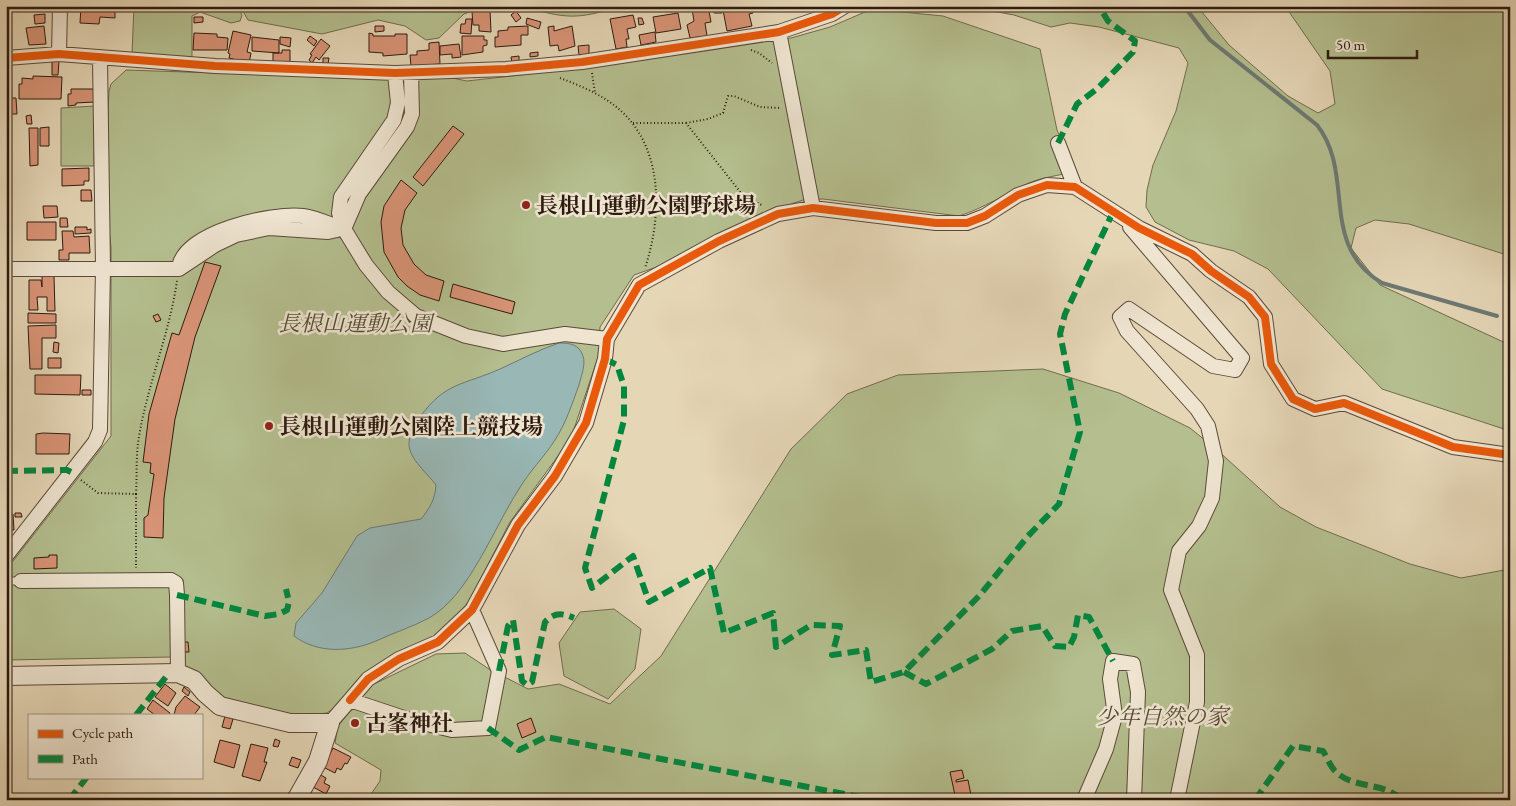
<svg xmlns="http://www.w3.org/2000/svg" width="1516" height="806" font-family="'EB Garamond','Noto Serif JP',serif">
	<rect width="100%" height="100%" fill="#e5d6b6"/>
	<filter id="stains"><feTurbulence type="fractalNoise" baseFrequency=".004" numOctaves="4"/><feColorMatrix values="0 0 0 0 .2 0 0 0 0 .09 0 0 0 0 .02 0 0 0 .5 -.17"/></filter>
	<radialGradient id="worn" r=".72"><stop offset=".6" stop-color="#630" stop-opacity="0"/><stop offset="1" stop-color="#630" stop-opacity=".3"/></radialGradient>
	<path fill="#b4be8e" stroke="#706c4e" d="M134 6H237L242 15 240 21 231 23 200 12 192 16V58L132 54Z
		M240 6H485L464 14 439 38 426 40 405 26 378 20 322 34 248 20Z
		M523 6H620C578 20 565 19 523 6Z
		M964 6H1197L1229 45 1288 96 1318 113 1335 104 1330 71 1285 6H1510V256L1409 224 1375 220 1356 228 1351 248 1380 285 1510 345V431L1382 389 1268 269 1234 251 1189 240 1155 222 1146 207 1147 190 1153 165 1176 111 1188 63 1179 48 1099 27 1070 23 1051 27 1014 15Z
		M872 9 943 16 1040 49 1057 130 1074 171C1059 176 1043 177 1029 183 1005 194 984 208 959 216L823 199 803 200 764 213 665 264 634 275 600 327 599 354 571 438 510 522 469 601 452 621 435 636 327 713 292 717 228 700 172 657 6 660V570L111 436V247L109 229 103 214 109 91 111 84 126 70 366 78H452L467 81 547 72 736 43 791 38 830 27Z
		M95 106 94 166H61V108Z
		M1043 369 1119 393 1190 428 1216 449 1280 507 1316 527 1410 564 1461 578 1510 569V800H367L380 781 381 770 335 743 338 726 372 685 436 654 465 653 489 669 528 689 559 684 610 704 661 656 791 449 847 394 898 375Z
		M614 609 641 629 635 669 608 699 564 676 559 643 580 612Z"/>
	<path fill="#98b7b5" stroke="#6d7973" d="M559 343C570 343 579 344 583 356 586 365 581 376 579 385 572 404 566 423 555 440 544 457 529 472 519 489 494 527 469 596 429 618 412 627 393 633 376 641 350 652 318 654 294 636L296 623 322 593 357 536 370 528 421 519C430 508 435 499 436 485 428 474 409 459 409 444 409 433 414 426 420 417 445 382 464 385 500 369 520 360 538 350 559 343Z"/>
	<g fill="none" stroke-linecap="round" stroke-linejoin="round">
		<path stroke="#6d7973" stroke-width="4" d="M1184 6 1210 40 1317 125C1356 174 1318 245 1382 283L1497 316"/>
	</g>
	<path fill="#d99477" stroke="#2d1b0f" d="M81 6H115V18L100 17 99 24 80 23Z
		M501 6H508L509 10 501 11Z
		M708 6 711 22 705 23 707 36 690 38 687 25 694 21 692 9Z
		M713 6H721L722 13H714Z
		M739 6H752L753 13 749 14 752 26 727 31 723 10Z
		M490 10 491 32 479 31V25H473L472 12Z
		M516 11 521 18 516 22 511 15Z
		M678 13 681 29 656 33 653 17Z
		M45 14V23L35 24 34 15Z
		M633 15 636 27 627 29 629 39H626L627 47 616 49 610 19Z
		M194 17H203V22L194 23Z
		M527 18 541 22 539 29 526 24Z
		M638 18H642L644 24 639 25Z
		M466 19H472L471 34 460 33 461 24H465Z
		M44 26 46 44 29 45 26 28Z
		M375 26H384V31L375 32Z
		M528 26V35H521V45L495 47V37H498V31L508 30V27Z
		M554 26V31L572 26 575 46 559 51 558 45 550 46 548 27Z
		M233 31 251 35 247 52 251 53 249 63 229 58 230 54 228 53Z
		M655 32 656 42 641 45 639 35Z
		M194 33 217 34V37L228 38 227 50H193Z
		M369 33 373 34V36H395V34H407V54L383 56V53L369 52Z
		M310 36 317 41 314 46 307 40Z
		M462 36H484V40H487V45L483 46V52L462 55Z
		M252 37 279 40V53L252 51Z
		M280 37 291 38 290 47 280 44Z
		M321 39 330 46 319 60 316 57 312 63 309 60 312 55 310 54Z
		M439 42 440 64 411 66 410 55H417V51L429 50V43Z
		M459 44 461 57 452 58V54L440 55V46Z
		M589 45V54L579 55 578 46Z
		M282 50H290V63L273 62V53H282Z
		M538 52V56L530 57V53Z
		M519 56V62L512 63 511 57Z
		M323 58H329L328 64H323Z
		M52 61H59L58 75H52Z
		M33 76 62 77 61 99H19V84H22V78L33 79Z
		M71 89H94V102L76 103V105L68 106V94H71Z
		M6 98H16L17 114H6Z
		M31 115 32 124H27L26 116Z
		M453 126 464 134 423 186 413 177Z
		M49 127V146H40V128Z
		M29 128H38V165L30 166Z
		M89 168V181H84V185L62 186V169Z
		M401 180 417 193 405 210 401 228 403 245 414 264 426 275 444 281 439 301 420 295 407 286 398 277 384 252 381 222 384 206Z
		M81 190H91L92 201H81Z
		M43 206H57L58 217 44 218Z
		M60 218H67L68 227H60Z
		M27 222H56V240H27Z
		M75 227H87V230L91 229V233L75 234Z
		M62 231H73L74 237 89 236 90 253H69V260H59V250H63Z
		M6 248H9L10 259H6Z
		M205 262 221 266 195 337 175 419 164 498 163 538 144 537V518L148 515 154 474 150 473 151 463 143 462 149 414 172 333 179 335Z
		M42 276H54L55 311H47V297H37L38 310H29V280H41L42 287Z
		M453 284 515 302 512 314 450 297Z
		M28 313 56 314V323H28Z
		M158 314 161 320 156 322 153 316Z
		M56 325V338H42V369H30L28 326Z
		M54 342 59 343 58 353 53 352Z
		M48 358H61V368H48Z
		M35 375H81L80 395 35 394Z
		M82 390H91V395H82Z
		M43 433 70 434 69 454H36V434Z
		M15 513H21L22 517H15Z
		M6 514H13L14 530H6Z
		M49 555H57V568L34 569V558L49 557Z
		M183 642H188L189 652H183Z
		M165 684 176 693 168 706 155 697Z
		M184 687 190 692 188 696 182 691Z
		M185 696 200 707 194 715H174L176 707Z
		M153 700 170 713 169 715H155L147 709Z
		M225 716 233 719 230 729 222 727Z
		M355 718 361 724 355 729 349 723Z
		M531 718 536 732 522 738 517 724Z
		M275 739 280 741 278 747 273 746Z
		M220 740 240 745 234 768 214 762Z
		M251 744 268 748 264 762H267L260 781 242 776Z
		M333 748 351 757 347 764 345 763 341 770 337 768 335 773 323 767Z
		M292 757 301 760 298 768 289 765Z
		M962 770 964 778 956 780V782L968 780 972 800H956L950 772Z
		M319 774 326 778 324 783 330 786 326 794 313 787Z"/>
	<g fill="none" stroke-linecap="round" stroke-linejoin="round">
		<g stroke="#5b4a39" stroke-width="9">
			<path id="service" d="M6 581H21"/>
		</g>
		<g stroke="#5b4a39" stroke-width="16">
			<path id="minor" d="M779 32 813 208
				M59 54 60 6
				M6 58 59 54 215 66 395 73 506 69 582 62 779 32 832 14 845 6
				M1058 143 1075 187
				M1130 227 1242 358 1235 370 1213 366 1129 309 1120 317 1127 331 1197 409 1208 426 1216 461 1212 498 1199 526 1179 551 1171 590 1197 655V702L1177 800
				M344 229 366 265 388 292 416 316 466 336 503 344 565 334 607 339
				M344 229 359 194 407 127 412 114 411 73
				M6 269H179L215 245 236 235 269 228 328 232 337 230
				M179 269C181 232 274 212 303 216 317 218 331 225 344 229L339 213 341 197 394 120 398 103 395 73
				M6 556 95 442 100 430 103 268 100 58
				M21 581 171 580 176 583 177 595 178 673
				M350 700 368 679 399 659 438 642 472 610 518 525 555 476 586 423 605 359 607 339 639 285 719 241 778 214 813 208 936 223H967L985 216 1018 195 1047 185 1075 187 1139 228 1192 254 1211 271 1249 297 1265 317 1271 364 1293 399 1315 409 1344 403 1453 447 1510 455
				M330 723 350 700 410 720 452 730 488 728 499 671 472 610
				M1084 800 1106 749 1115 716 1110 679 1113 661 1133 664 1138 692 1134 800"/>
		</g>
		<g stroke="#5b4a39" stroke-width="20">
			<path id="tertiary" d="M6 676 178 673 194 680 205 693 220 706 290 723H330L318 761 296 800"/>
		</g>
		<path stroke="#2d1b0f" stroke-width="2" stroke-dasharray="1 2.5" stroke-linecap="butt" d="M751 50 759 53 772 63
			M592 73 595 93
			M560 78C581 86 603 95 620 110 664 149 662 217 645 268
			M633 123H686L741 193 763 206
			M686 123 708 119 723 113 728 96H734L760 107 781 108
			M81 480 98 493 136 494V568
			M136 494C137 477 136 460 138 443 146 388 169 336 177 281"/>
		<use href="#service" stroke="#eee4d0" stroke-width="7"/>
		<use href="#minor" stroke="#eee4d0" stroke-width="14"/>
		<use href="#tertiary" stroke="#eee4d0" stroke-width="18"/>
		<path stroke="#00873e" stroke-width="6" stroke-dasharray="12 6" stroke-linecap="butt" d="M1058 143 1077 104 1098 88 1133 52 1135 41 1108 21 1099 6
			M605 359 617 365 624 386V420L585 568 592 588 633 556 649 602 710 568 724 633 773 613 776 647 811 625 840 626 832 655 866 650 871 682 904 672 980 595 1028 536 1059 504 1080 432 1060 334 1065 314 1114 210
			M6 471 67 470 71 472
			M177 595 265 616 279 614 287 610 289 602 286 589
			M499 671 508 626 513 620 522 681 527 685 532 682 545 622C555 612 562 613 574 618
			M904 672 926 684 992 649 1012 631 1042 626 1055 646 1069 647 1074 637 1078 615 1089 617 1113 661
			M136 715 169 673
			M488 728 519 750 546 737 876 800
			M69 800 87 777
			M1255 800 1293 746 1323 751C1327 757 1330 766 1335 771 1354 790 1384 781 1402 800"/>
		<g stroke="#eee4d0" stroke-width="11">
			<path id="cycleway" d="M6 58 59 54 215 66 395 73 506 69 582 62 779 32 832 14 845 6
				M350 700 368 679 399 659 438 642 472 610 518 525 555 476 586 423 605 359 607 339 639 285 719 241 778 214 813 208 936 223H967L985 216 1018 195 1047 185 1075 187 1139 228 1192 254 1211 271 1249 297 1265 317 1271 364 1293 399 1315 409 1344 403 1453 447 1510 455"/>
		</g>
		<use href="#cycleway" stroke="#e8590c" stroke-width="8"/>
	</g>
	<g fill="#8f2418" stroke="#eee4d0" stroke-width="2">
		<circle cx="526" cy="205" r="5"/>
		<circle cx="269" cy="426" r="5"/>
		<circle cx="355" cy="723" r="5"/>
	</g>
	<g text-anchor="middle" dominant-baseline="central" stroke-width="5" stroke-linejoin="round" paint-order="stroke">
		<g font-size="22" font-weight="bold" fill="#2d1b0f" stroke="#eee4d0" text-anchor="start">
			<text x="536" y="205">長根山運動公園野球場</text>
			<text x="279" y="426">長根山運動公園陸上競技場</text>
			<text x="365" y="723">古峯神社</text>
		</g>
		<g font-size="22" font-style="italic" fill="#564c35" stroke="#eee4d0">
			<text x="355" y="323">長根山運動公園</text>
			<text x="1162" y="716">少年自然の家</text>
		</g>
	</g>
	<rect width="1516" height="806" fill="none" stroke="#e5d6b6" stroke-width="25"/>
	<rect x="8" y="8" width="1501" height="791" fill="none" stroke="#2d1b0f" stroke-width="2.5"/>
	<rect x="12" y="12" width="1491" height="781" fill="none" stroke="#2d1b0f"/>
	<rect x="28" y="714" width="175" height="65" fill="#eee4d0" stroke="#a19483"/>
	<rect x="38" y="730" width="25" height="8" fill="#e8590c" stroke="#a19483"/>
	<text x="72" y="738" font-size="15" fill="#2d1b0f">Cycle path</text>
	<rect x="38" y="755" width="25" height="8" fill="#00873e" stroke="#a19483"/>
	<text x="72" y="764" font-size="15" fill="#2d1b0f">Path</text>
	<path d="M1328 50v8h89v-8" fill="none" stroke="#2d1b0f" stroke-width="2.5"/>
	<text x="1336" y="50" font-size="15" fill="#2d1b0f" stroke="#eee4d0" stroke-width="4" paint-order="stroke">50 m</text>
	<rect width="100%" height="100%" filter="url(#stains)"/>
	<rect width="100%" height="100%" fill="url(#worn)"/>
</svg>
